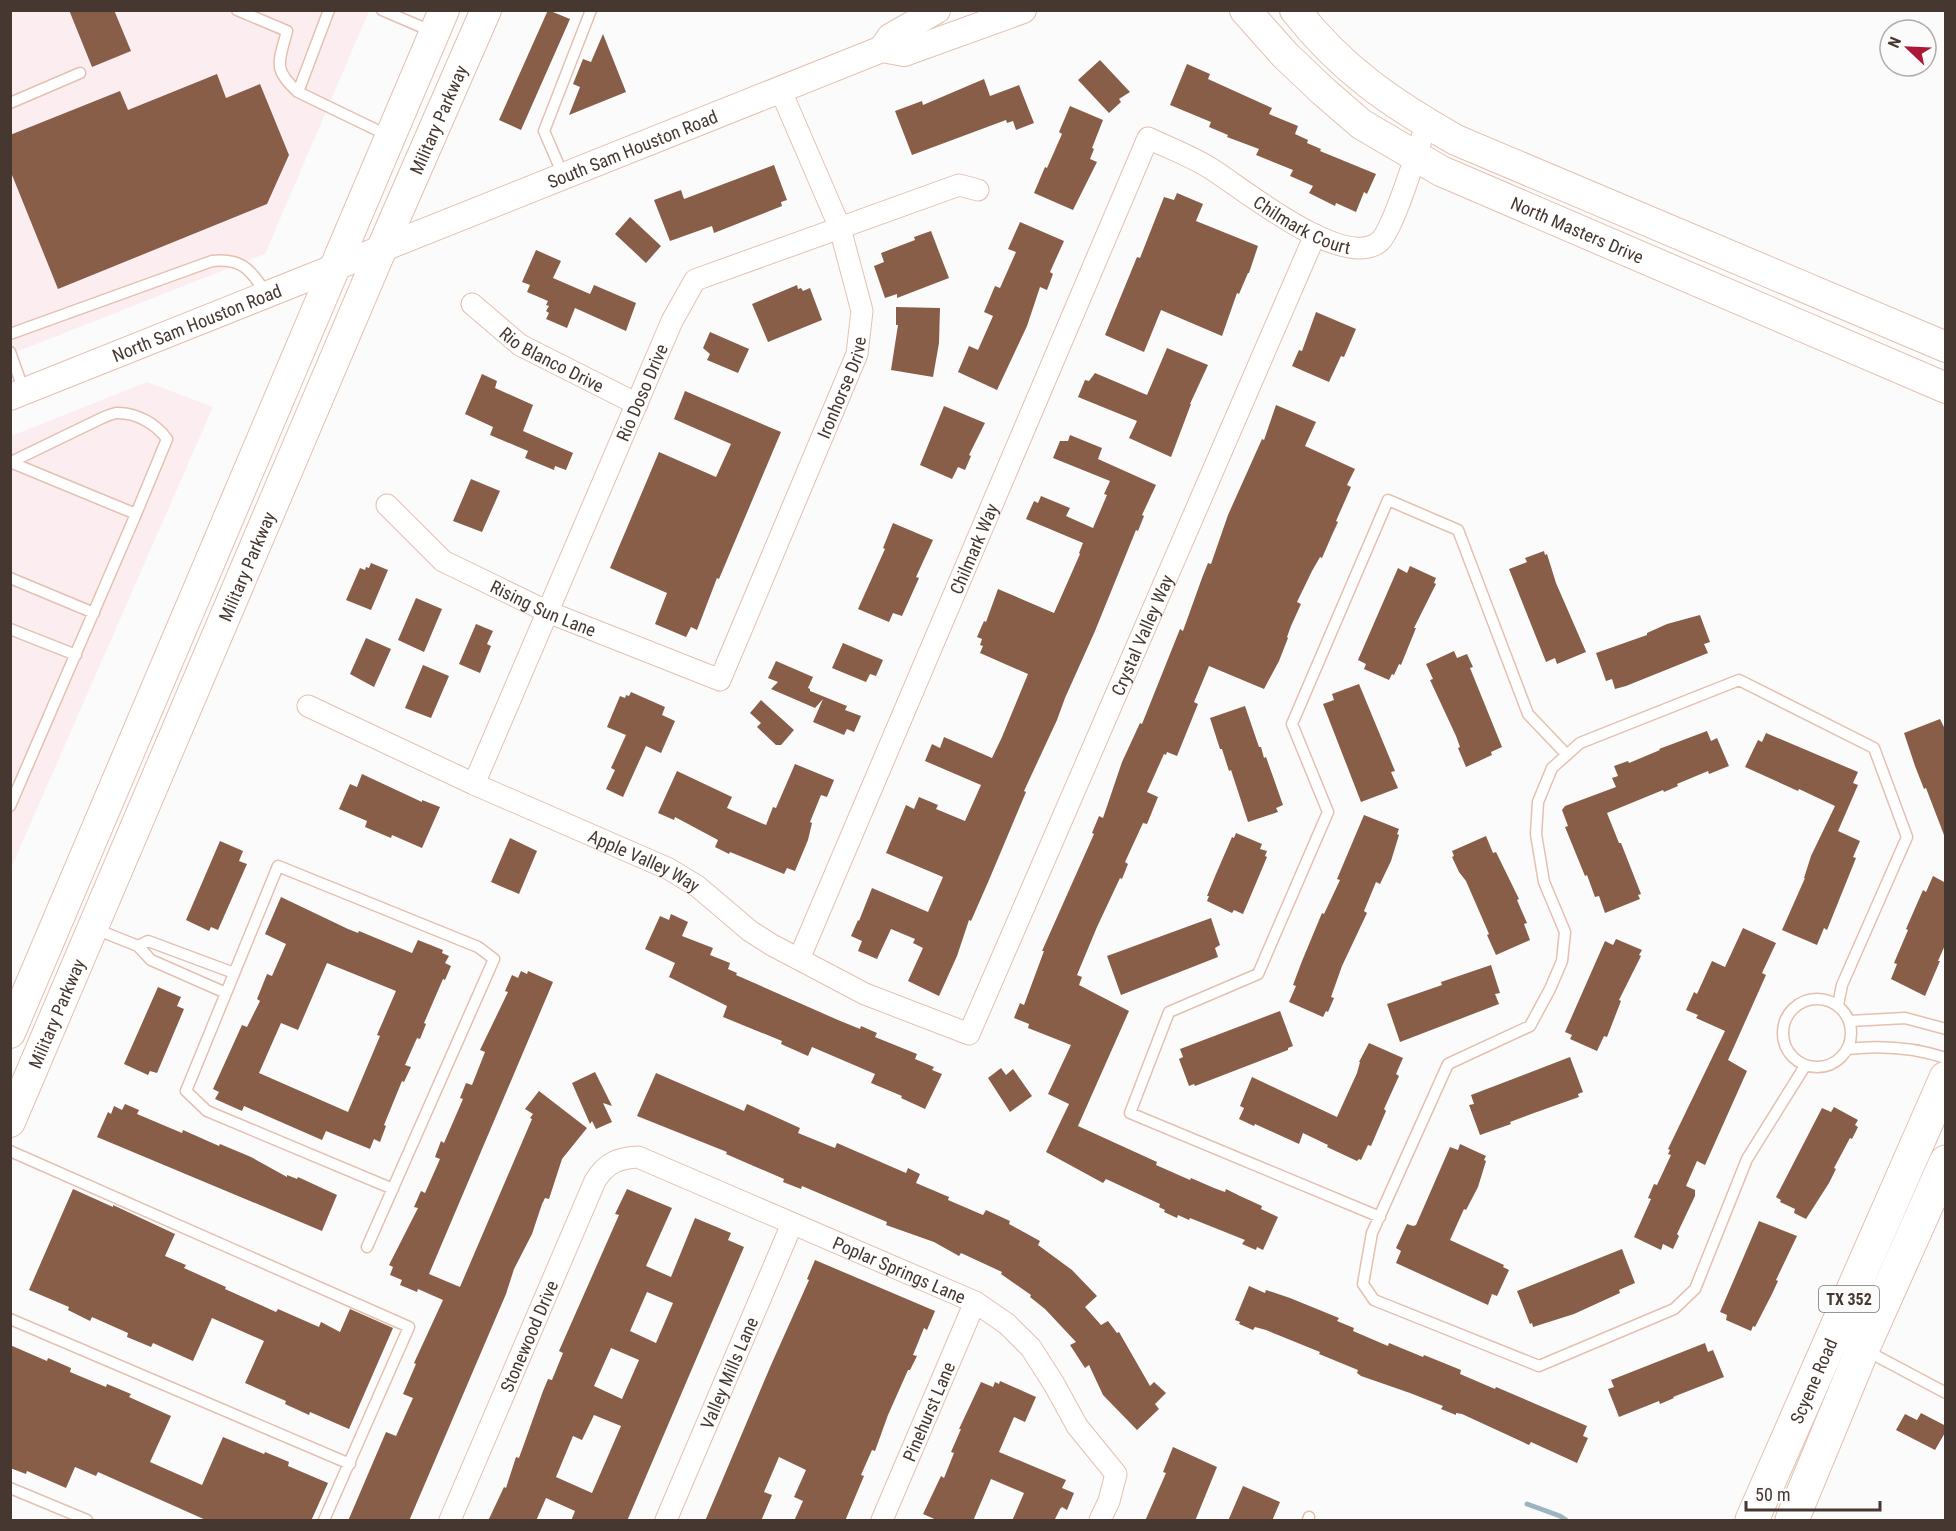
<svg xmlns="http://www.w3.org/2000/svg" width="1956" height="1531" font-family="'Roboto Condensed',sans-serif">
	<rect width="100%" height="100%" fill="#fbfbfb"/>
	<path fill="#fcedf1" d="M11 11H369L265 254 11 354Z
		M147 382 213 407 11 868V436Z"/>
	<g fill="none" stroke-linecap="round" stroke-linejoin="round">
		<path stroke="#9bb6c0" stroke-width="5" d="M1527 1504 1560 1516 1566 1520"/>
	</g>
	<path fill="#885e49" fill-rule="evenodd" d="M69 10H114L131 51 92 67Z
		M548 10 570 19 521 130 499 120Z
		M603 34 626 92 569 115 580 87 573 84 583 59 591 62Z
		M1100 60 1130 92 1119 99 1121 102 1109 113 1078 80Z
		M1187 64 1210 74 1208 79 1272 108 1269 114 1298 126 1295 134 1308 140 1307 143 1321 149 1320 151 1376 174 1367 194 1364 192 1356 212 1336 203 1335 206 1309 193 1313 186 1290 176 1293 170 1256 155 1259 149 1227 137 1228 135 1209 127 1211 122 1170 105Z
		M217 74 226 98 260 84 289 155 267 204 58 289 10 170V135L120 91 128 110Z
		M984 79 990 96 1019 85 1034 123 1016 130 1013 121 1007 123 1006 120 912 155 895 111 922 101 923 105Z
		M1070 106 1103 120 1092 148 1094 149 1090 159 1097 162 1073 210 1034 193 1045 167 1047 168 1062 134 1059 132Z
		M774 165 787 200 781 202 782 206 714 233 712 226 670 241 654 200 681 190 684 199Z
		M1177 193 1203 204 1196 221 1258 246 1249 273H1248L1239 294 1237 293 1222 336 1161 310 1144 352 1105 335 1137 257 1140 258 1164 197 1174 200Z
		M630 217 661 246 646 263 615 234Z
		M1020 222 1064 241 1050 272 1053 274 1047 290 1040 287 1027 326 997 390 958 372 969 346 978 350 993 316 984 312 995 286 1000 288 1016 252 1008 249Z
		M931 231 949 278 897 298V294L885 298 874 266 884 262 881 253 915 240 914 237Z
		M536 250 561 261 553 278 590 294 594 285 636 303 626 331 575 308 567 328 546 319 549 313 546 311 549 306 546 305 548 301 527 292 530 285 522 282Z
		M797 285 798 289 801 288 803 291 810 288 822 320 768 342 752 304Z
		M896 307 940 308 939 343 933 377 891 370 898 325H896Z
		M1316 312 1356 329 1344 357 1341 356 1329 382 1292 366 1299 350 1302 351Z
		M710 332 749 349 738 373 707 360 710 354 703 348Z
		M1167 348 1208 365 1190 404H1191L1171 457 1129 438 1137 421 1078 397 1085 380 1089 381 1095 373 1147 395Z
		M482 374 497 381 495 388 533 405 523 431 573 453 566 470 555 466 554 470 525 458 528 451 490 435 493 427 465 414Z
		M685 391 781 432 719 579 717 578 697 630 691 627 686 637 655 624 667 593 610 568 659 452 716 477 731 444 674 419Z
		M1276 405 1316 422 1305 446 1355 469 1347 485 1351 487 1336 521 1338 522 1332 535 1322 558 1320 557 1312 571 1297 602 1301 604 1291 626 1287 637 1288 638 1279 661 1264 689 1209 666 1194 702 1198 704 1177 756 1167 752 1166 755 1164 754 1147 792 1158 797 1147 824 1143 823 1125 862 1128 864 1122 879 1120 878 1097 927 1077 975 1082 977 1079 985 1129 1011 1078 1126 1157 1162 1156 1165 1190 1180 1191 1178 1214 1188 1225 1192 1226 1189 1240 1196 1262 1206 1261 1209 1278 1217 1263 1250 1257 1247 1256 1250 1242 1244 1245 1240 1190 1218 1189 1220 1178 1215 1177 1218 1164 1212 1165 1210 1159 1207 1160 1204 1106 1179 1103 1183 1046 1152 1069 1104 1048 1094 1071 1045 1028 1028 1029 1024 1014 1018 1020 1003 1024 1005 1044 951H1042L1094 834 1092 833 1099 816 1103 818 1122 762 1140 723 1142 724 1180 629 1183 631 1202 578 1208 563 1211 564 1228 515 1262 439 1264 440Z
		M944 406 985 423 969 455 971 456 965 470 958 467 952 479 920 465Z
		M1070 435 1102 448 1098 459 1156 485 1142 515 1144 516 1138 531 1136 530 1095 631 1065 698 1057 720 1024 791 1026 792 989 880 971 921 969 920 957 956 939 996 908 981 923 948 913 943 915 939 891 929 877 959 858 951 862 941 851 936 858 920 859 921 872 888 928 912 943 877 886 853 906 805 914 809 919 797 938 805 936 809 965 821 981 785 925 761 932 744 940 748 944 737 992 758 1002 737 1028 674 980 653 983 646 980 645 982 639 977 637 984 621 986 622 998 589 1054 613 1080 554 1079 553 1083 543 1026 519 1034 501 1038 503 1041 496 1070 508 1066 516 1093 528 1107 495 1104 494 1110 481 1053 458 1060 441H1068Z
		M471 479 500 491 482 532 453 521Z
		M893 523 933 540 916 577 919 578 902 616 893 613 889 622 858 609 885 549 883 548Z
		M1544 551 1545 555 1547 554 1556 583 1586 652 1557 664 1555 658 1546 662 1509 569 1527 562 1525 558Z
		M371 563 388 570 371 610 346 600 360 568 365 570 366 567 369 568Z
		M1410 566 1436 578 1434 583 1436 584 1414 628H1416L1401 665 1399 664 1394 675 1392 674 1389 680 1364 669 1366 664 1358 660 1398 568 1407 573Z
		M416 598 442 609 424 652 398 640Z
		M1700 615 1710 642 1704 644 1708 653 1626 686 1615 689 1612 679 1606 681 1596 653 1647 635V633L1667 624Z
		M476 624 493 631 487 644 491 646 480 673 459 664Z
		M366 638 391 649 374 687 350 674Z
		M843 643 883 660 876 676 870 674 866 682 832 668Z
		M1454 651 1457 658 1467 654 1473 667 1470 668 1502 747 1491 752 1492 755 1466 767 1458 748 1460 747 1456 736 1430 680 1433 679 1426 664Z
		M776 661 813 677 808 688 810 689V691L847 706 845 710 861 716 854 732 847 729 844 735 813 722 823 699 815 708 771 689 778 682 768 678Z
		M423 665 449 676 431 718 405 708Z
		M1359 684 1395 771 1391 772 1398 788 1361 802 1323 704 1334 700 1332 694Z
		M631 692 665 707 662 715 675 721 661 753 646 746 623 797 606 789 615 770 611 768 626 735 607 727 620 696 625 698 626 695 629 696Z
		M761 700 794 730 781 745H776L757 727 761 723 750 713Z
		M1245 706 1259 747H1261L1264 758 1266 757 1283 805 1276 808 1278 812 1248 822 1231 770 1229 771 1222 749H1220L1210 718Z
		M1940 719 1946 731 1944 835 1926 788 1924 789 1915 766 1904 733Z
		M1707 731 1711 741 1717 738 1729 766 1709 774 1708 771 1677 784 1678 786 1664 792 1663 790 1607 813 1619 843H1621L1641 894 1638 895 1640 899 1605 913 1599 896 1595 897 1587 875 1585 876 1565 827 1568 826 1562 810 1565 806 1616 787 1612 778 1618 776 1614 766 1628 761 1629 763 1660 750 1659 749Z
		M1766 733 1858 772 1853 783 1858 785 1838 831 1860 841 1853 857 1856 858 1827 930 1824 928 1817 945 1782 930 1805 878H1804L1811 856 1835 806 1799 789 1798 791 1745 767 1758 740 1762 742Z
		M795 764 834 780 827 797 821 795 810 822 812 823 808 840 795 871 787 868 784 874 730 852 729 854 715 847 718 840 675 817 674 820 658 813 677 771 732 797 727 808 766 825 773 807 776 808Z
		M362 774 422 802V800L440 807 422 848 392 835 391 838 365 827 367 821 339 809 350 784 357 787Z
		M1364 815 1399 829 1397 834 1399 835 1391 861 1380 884 1376 882 1364 911 1367 913 1342 966 1331 997 1334 998 1328 1012 1326 1011 1323 1017 1289 1002 1296 986 1293 985 1302 961 1322 913 1324 914 1340 880 1337 879Z
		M1236 833 1262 844 1260 849 1267 851 1265 856 1267 857 1243 914 1234 910 1232 913 1207 901 1209 896H1207L1216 874 1232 837 1234 838Z
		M1486 836 1493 853 1496 852 1519 899 1517 900 1527 923 1524 924 1530 940 1496 955 1487 935 1489 934 1466 881 1459 872 1452 857 1454 856 1452 851Z
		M510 838 537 851 519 894 491 882Z
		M220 841 243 851 239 861 247 864 218 930 211 927 209 931 186 920Z
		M1933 876 1946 883V943L1938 961H1940L1925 996 1891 979 1897 964 1894 963 1908 930 1906 929 1923 890 1926 892Z
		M281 897 348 929 358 933 359 931 412 953 418 940 443 950 442 953 449 956 445 963 451 966 445 980 443 979 424 1023 426 1024 420 1039 417 1038 405 1065 411 1067 404 1082 402 1081 384 1125 386 1126 380 1142 374 1139 370 1149 326 1131 322 1140 244 1106 242 1111 215 1099 219 1092 213 1089 242 1025 247 1027 260 1001 257 999 267 974 272 976 286 944 265 934ZM327 963 396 991 377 1035 380 1036 348 1112 259 1073 281 1023 298 1030Z
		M671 914 688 922 682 936 713 948 710 955 730 963 728 969 737 973 736 975 838 1020 860 1029 861 1026 877 1033 875 1037 917 1054 915 1059 934 1067 932 1070 942 1074 925 1109 901 1098 902 1096 871 1083 875 1074 812 1047 808 1056 781 1044 782 1041 723 1017 727 1006 669 977 675 963 645 949 660 916 669 920Z
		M1211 918 1220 945 1215 948 1218 957 1121 995 1107 956Z
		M1743 928 1776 943 1762 973 1766 975 1728 1060 1747 1071 1705 1165 1697 1161 1686 1186 1695 1190V1196L1677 1234 1679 1236 1673 1249 1663 1244 1661 1250 1634 1237 1651 1199 1648 1198 1654 1184 1657 1185 1671 1155 1668 1154 1670 1150 1668 1149 1725 1031 1696 1018 1698 1015 1686 1010 1694 992 1697 994 1712 961 1725 967Z
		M1616 939 1642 950 1639 955 1641 956 1619 1000 1621 1001 1607 1037 1604 1036 1597 1051 1570 1039 1572 1035 1565 1032 1605 941 1613 945Z
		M1491 965 1500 993 1495 994 1499 1004 1400 1042 1387 1004 1442 985 1441 982Z
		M521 971 527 974 528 971 553 982 429 1274 460 1287 532 1119 530 1118 533 1114 525 1109 539 1091 587 1128 562 1159 549 1199 545 1198 542 1204 532 1234 514 1269 506 1294 409 1521H348L386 1432 396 1436 413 1398 403 1394 416 1364 414 1363 443 1300 418 1289 417 1292 400 1285 402 1280 390 1275 393 1267 389 1265 418 1208 414 1207 421 1191 425 1193 440 1159 435 1157 441 1141 444 1143 463 1099 460 1098 466 1083 472 1085 485 1052 480 1050 508 992 505 991 512 975 518 978Z
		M158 987 181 997 177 1006 184 1009 157 1073 150 1071 148 1075 124 1064Z
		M1280 1011 1293 1046 1288 1048V1050L1195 1086 1194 1084 1189 1086 1179 1059 1183 1057 1180 1049Z
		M1369 1043 1403 1058 1396 1074 1399 1076 1384 1109 1386 1111 1371 1146 1368 1145 1361 1160 1359 1159 1357 1161 1327 1147 1328 1145 1303 1133 1299 1144 1255 1124 1254 1126 1239 1119 1244 1108 1240 1106 1252 1077 1337 1117 1357 1073 1360 1062H1359Z
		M1570 1057 1583 1092 1578 1094 1579 1097 1534 1113 1510 1122 1511 1124 1480 1135 1469 1105 1474 1104 1471 1095Z
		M1001 1068 1006 1075 1013 1069 1032 1096 1010 1112 988 1078Z
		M595 1072 612 1106 603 1103 612 1122 596 1129 592 1121 590 1124 572 1083Z
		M656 1073 744 1111 747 1104 800 1128 798 1133 835 1148 837 1143 906 1173 908 1168 920 1174 916 1183 949 1197 948 1200 983 1215 986 1210 1010 1221 1009 1224 1040 1241 1038 1245 1072 1270 1097 1296 1085 1307 1101 1325 1108 1321 1117 1333 1119 1332 1150 1386 1154 1382 1166 1393 1155 1404 1159 1409 1137 1430 1103 1395 1089 1365 1085 1368 1070 1345 1076 1342 1045 1309 1030 1297 1031 1295 1001 1274 1002 1272 961 1253 959 1256 934 1242 886 1225 887 1222 802 1186 801 1189 783 1182 784 1179 726 1154 727 1152 637 1116Z
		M125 1104 139 1110 137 1114 182 1133 183 1130 219 1146 220 1144 251 1157 287 1177V1175L297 1179 298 1177 337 1195 322 1231 97 1137 108 1112 111 1114 114 1106 122 1110Z
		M1834 1107 1858 1120 1855 1125 1858 1127 1852 1139 1850 1138 1834 1168 1836 1169 1829 1183 1806 1219 1794 1213 1795 1209 1780 1202 1781 1200 1776 1197 1822 1108 1831 1112Z
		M1460 1144 1486 1156 1484 1160 1486 1161 1478 1187 1466 1210 1464 1209 1450 1240 1504 1265 1503 1267 1509 1270 1497 1296 1492 1294 1488 1305 1396 1263 1401 1251 1396 1248 1407 1224 1413 1226 1416 1225 1450 1147 1458 1150Z
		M73 1189 113 1207V1205L175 1234 165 1256 186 1265 184 1268 226 1287 225 1289 276 1312 278 1309 319 1327 321 1322 340 1332 350 1309 393 1328 349 1429 310 1412 309 1415 285 1404 286 1401 245 1383 264 1341 212 1318 193 1361 153 1343 151 1347 127 1337 128 1333 92 1317 90 1321 68 1310 69 1307 29 1290Z
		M627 1189 672 1208 646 1266 671 1277 695 1218 731 1233 728 1240 744 1247 627 1521H571L575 1511 546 1498 536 1521H488L504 1487 506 1488 516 1457 519 1458 543 1391 548 1379 552 1380 563 1353 559 1351 619 1215 615 1214ZM647 1292 673 1303 656 1343 630 1331ZM611 1348 639 1360 622 1399 594 1386ZM594 1415 621 1426 592 1493 556 1477 573 1436 582 1440Z
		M1759 1221 1797 1236 1776 1280 1778 1281 1772 1294 1755 1327 1753 1326 1751 1331 1726 1320 1727 1315 1720 1312Z
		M1622 1249 1635 1283 1619 1290 1620 1293 1574 1314 1533 1327 1532 1323 1530 1324 1517 1291Z
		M815 1260 935 1311 927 1330 924 1328 913 1355 917 1356 910 1370H908L888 1415 875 1451 872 1450 861 1475 864 1476 845 1521H794L803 1501 794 1497 806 1470 779 1457 764 1492 772 1495 761 1521H705L771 1365 809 1280 807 1279Z
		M1249 1286 1265 1293 1266 1290 1290 1298 1339 1318 1337 1321 1354 1328 1353 1331 1388 1346 1389 1343 1423 1357 1424 1355 1461 1370 1460 1374 1495 1389 1496 1387 1587 1426 1583 1436 1588 1438 1577 1463 1531 1442 1529 1445 1462 1414 1456 1413V1415L1441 1409 1443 1406 1410 1393 1361 1376 1357 1373 1358 1370 1319 1354 1320 1352 1266 1330 1255 1327 1253 1330 1239 1324 1240 1322 1235 1320Z
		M1705 1343 1708 1352 1713 1350 1724 1377 1673 1397 1674 1398 1660 1404 1659 1401 1619 1417 1608 1389 1614 1387 1611 1380Z
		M10 1345 47 1361 48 1358 71 1368 70 1372 106 1387 107 1384 131 1394 129 1397 171 1416 150 1462 202 1485 223 1437 264 1454 265 1452 282 1459 289 1462 288 1466 328 1483 311 1521H208L98 1472 96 1476 75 1467 66 1488 27 1471 26 1474 10 1468Z
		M1000 1381 1036 1397 1025 1422 1014 1417 999 1452 1066 1480 1062 1488 1074 1493 1067 1510 1062 1507 1060 1509 1054 1521H1012L1024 1493 991 1479 973 1521H939L923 1514 941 1476 944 1478 954 1453 951 1452 961 1429H959L981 1382 993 1387 995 1382 999 1384Z
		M1921 1413 1946 1426V1431L1935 1450 1896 1430 1905 1414 1917 1420Z
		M1173 1447 1217 1467 1195 1521H1145L1166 1473 1163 1472Z
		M1243 1486 1280 1502 1272 1521H1228Z"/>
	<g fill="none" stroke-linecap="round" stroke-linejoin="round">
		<g stroke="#e4c0af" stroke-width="13">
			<path id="service" d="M237 10 287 31C279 62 272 69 298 92
				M329 10 298 92 387 135
				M382 10 431 31
				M10 103 80 73
				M563 175 544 131 591 10
				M10 334 212 261C243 258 250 270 267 294
				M10 352 24 391
				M10 462 136 514 10 806
				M11 462 102 418C106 416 112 414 116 413 136 412 156 424 167 439L136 514
				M10 578 94 613
				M10 629 76 655
				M93 928 138 946
				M226 993 151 960 138 946 148 941 234 973
				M1783 1033a34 34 0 1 1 68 0a34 34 0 1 1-68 0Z
				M1850 1021 1905 1018 1946 1029
				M1848 1049C1882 1045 1912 1047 1946 1058
				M1805 1066 1747 1159 1695 1289 1674 1309 1539 1366 1374 1300 1363 1284 1372 1233 1448 1064 1530 1026 1550 989 1562 961 1565 932 1544 882 1536 834 1538 802 1552 768 1580 743 1739 680 1874 748 1907 837 1842 985 1838 1005
				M10 1151 409 1327 324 1520
				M1380 1217 1130 1113 1169 1012 1258 974 1328 812 1292 724 1388 500 1458 530 1528 714 1567 755
				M367 1247 494 959 478 947 278 866 186 1091 207 1111 393 1189
				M10 1319 350 1464
				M1867 1351 1946 1393
				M10 1488 87 1520
				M1308 1520 1309 1517"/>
		</g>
		<g stroke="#e4c0af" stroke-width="23">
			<g id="minor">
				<path id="s1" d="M472 304 520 345 637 404"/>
				<path id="s2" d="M387 505 443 561 548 612 720 680 857 354 862 311 840 228 780 89"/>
				<path id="s3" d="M308 706 474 784 669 869 697 886 750 931 772 945 865 994 969 1034 1315 235"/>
				<path id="s4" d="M474 784 672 321 695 280 959 185 978 190"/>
				<path id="s5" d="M799 959 1148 138C1169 148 1191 156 1210 168 1242 188 1343 271 1379 242 1394 230 1418 146 1427 123"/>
				<path id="s6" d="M450 1520 595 1181C606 1163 618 1158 638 1157L975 1302 1007 1324 1031 1348 1054 1384 1077 1426 1116 1474 1109 1501 1100 1520"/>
				<path id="s7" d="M666 1520 792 1224"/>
				<path id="s8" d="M882 1520 975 1302"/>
			</g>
		</g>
		<g stroke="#e4c0af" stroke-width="28">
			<g id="tertiary">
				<path d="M882 49 890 37 937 10"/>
				<path id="s9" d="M10 397 882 49 904 53 1023 10"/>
			</g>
		</g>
		<g stroke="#e4c0af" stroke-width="32">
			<g id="secondary">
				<path id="s10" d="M1245 10 1285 55 1323 91 1361 124 1441 171 1946 388"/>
				<path d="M1295 10C1342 70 1391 103 1456 140L1946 347"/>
				<path d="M10 1033 444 10"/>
				<path id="s11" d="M10 1122 382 248 486 10"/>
			</g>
		</g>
		<g stroke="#e4c0af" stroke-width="35">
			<g id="primary">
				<path id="s12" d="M1752 1520 1946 1078"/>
				<path d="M1792 1520 1863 1348 1946 1162"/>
			</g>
		</g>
		<use href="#service" stroke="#fff" stroke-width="10"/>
		<use href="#minor" stroke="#fff" stroke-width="21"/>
		<use href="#tertiary" stroke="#fff" stroke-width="26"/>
		<use href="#secondary" stroke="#fff" stroke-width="30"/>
		<use href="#primary" stroke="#fff" stroke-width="33"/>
	</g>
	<g text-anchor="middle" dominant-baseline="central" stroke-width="6" stroke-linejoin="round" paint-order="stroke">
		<rect fill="#fbfbfb" stroke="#7c726e" stroke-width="1.5" x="1819" y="1286" width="60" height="26" rx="4.5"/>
		<g font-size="16" font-weight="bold" fill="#463831">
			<text x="1849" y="1299">TX 352</text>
		</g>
		<g font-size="18" fill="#463831" stroke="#fbfbfb">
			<text stroke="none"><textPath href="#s11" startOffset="1090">Military Parkway</textPath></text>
			<text stroke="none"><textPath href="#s9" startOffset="670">South Sam Houston Road</textPath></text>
			<text stroke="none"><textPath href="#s5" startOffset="1070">Chilmark Court</textPath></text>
			<text stroke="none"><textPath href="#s10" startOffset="404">North Masters Drive</textPath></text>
			<text stroke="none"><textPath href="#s9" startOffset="201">North Sam Houston Road</textPath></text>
			<text stroke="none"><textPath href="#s1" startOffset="98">Rio Blanco Drive</textPath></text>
			<text stroke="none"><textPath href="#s2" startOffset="698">Ironhorse Drive</textPath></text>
			<text stroke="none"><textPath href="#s4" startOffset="426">Rio Doso Drive</textPath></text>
			<text stroke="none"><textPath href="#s5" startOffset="446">Chilmark Way</textPath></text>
			<text stroke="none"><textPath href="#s11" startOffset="604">Military Parkway</textPath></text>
			<text stroke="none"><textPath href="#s2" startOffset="190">Rising Sun Lane</textPath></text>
			<text stroke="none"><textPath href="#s3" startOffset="1176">Crystal Valley Way</textPath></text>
			<text stroke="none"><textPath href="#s3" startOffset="370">Apple Valley Way</textPath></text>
			<text stroke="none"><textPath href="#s11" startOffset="118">Military Parkway</textPath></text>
			<text stroke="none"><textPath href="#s6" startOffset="705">Poplar Springs Lane</textPath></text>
			<text stroke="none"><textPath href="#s6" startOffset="200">Stonewood Drive</textPath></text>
			<text stroke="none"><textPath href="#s7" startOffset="160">Valley Mills Lane</textPath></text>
			<text stroke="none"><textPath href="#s12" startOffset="152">Scyene Road</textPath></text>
			<text stroke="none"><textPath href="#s8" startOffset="118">Pinehurst Lane</textPath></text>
		</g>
	</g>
	<rect width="1956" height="1531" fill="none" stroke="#463831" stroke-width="24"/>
	<g transform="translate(1908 48) rotate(293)"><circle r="28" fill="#fbfbfb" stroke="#b3adaa" stroke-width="1.5"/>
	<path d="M0-4.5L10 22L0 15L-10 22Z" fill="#ad1838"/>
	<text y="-9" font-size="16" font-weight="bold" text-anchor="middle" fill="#463831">N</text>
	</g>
	<path d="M1746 1501v9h134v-9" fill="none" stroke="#463831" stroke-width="3"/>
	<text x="1755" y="1501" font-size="18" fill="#463831" stroke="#fbfbfb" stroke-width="4.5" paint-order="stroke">50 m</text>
</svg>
